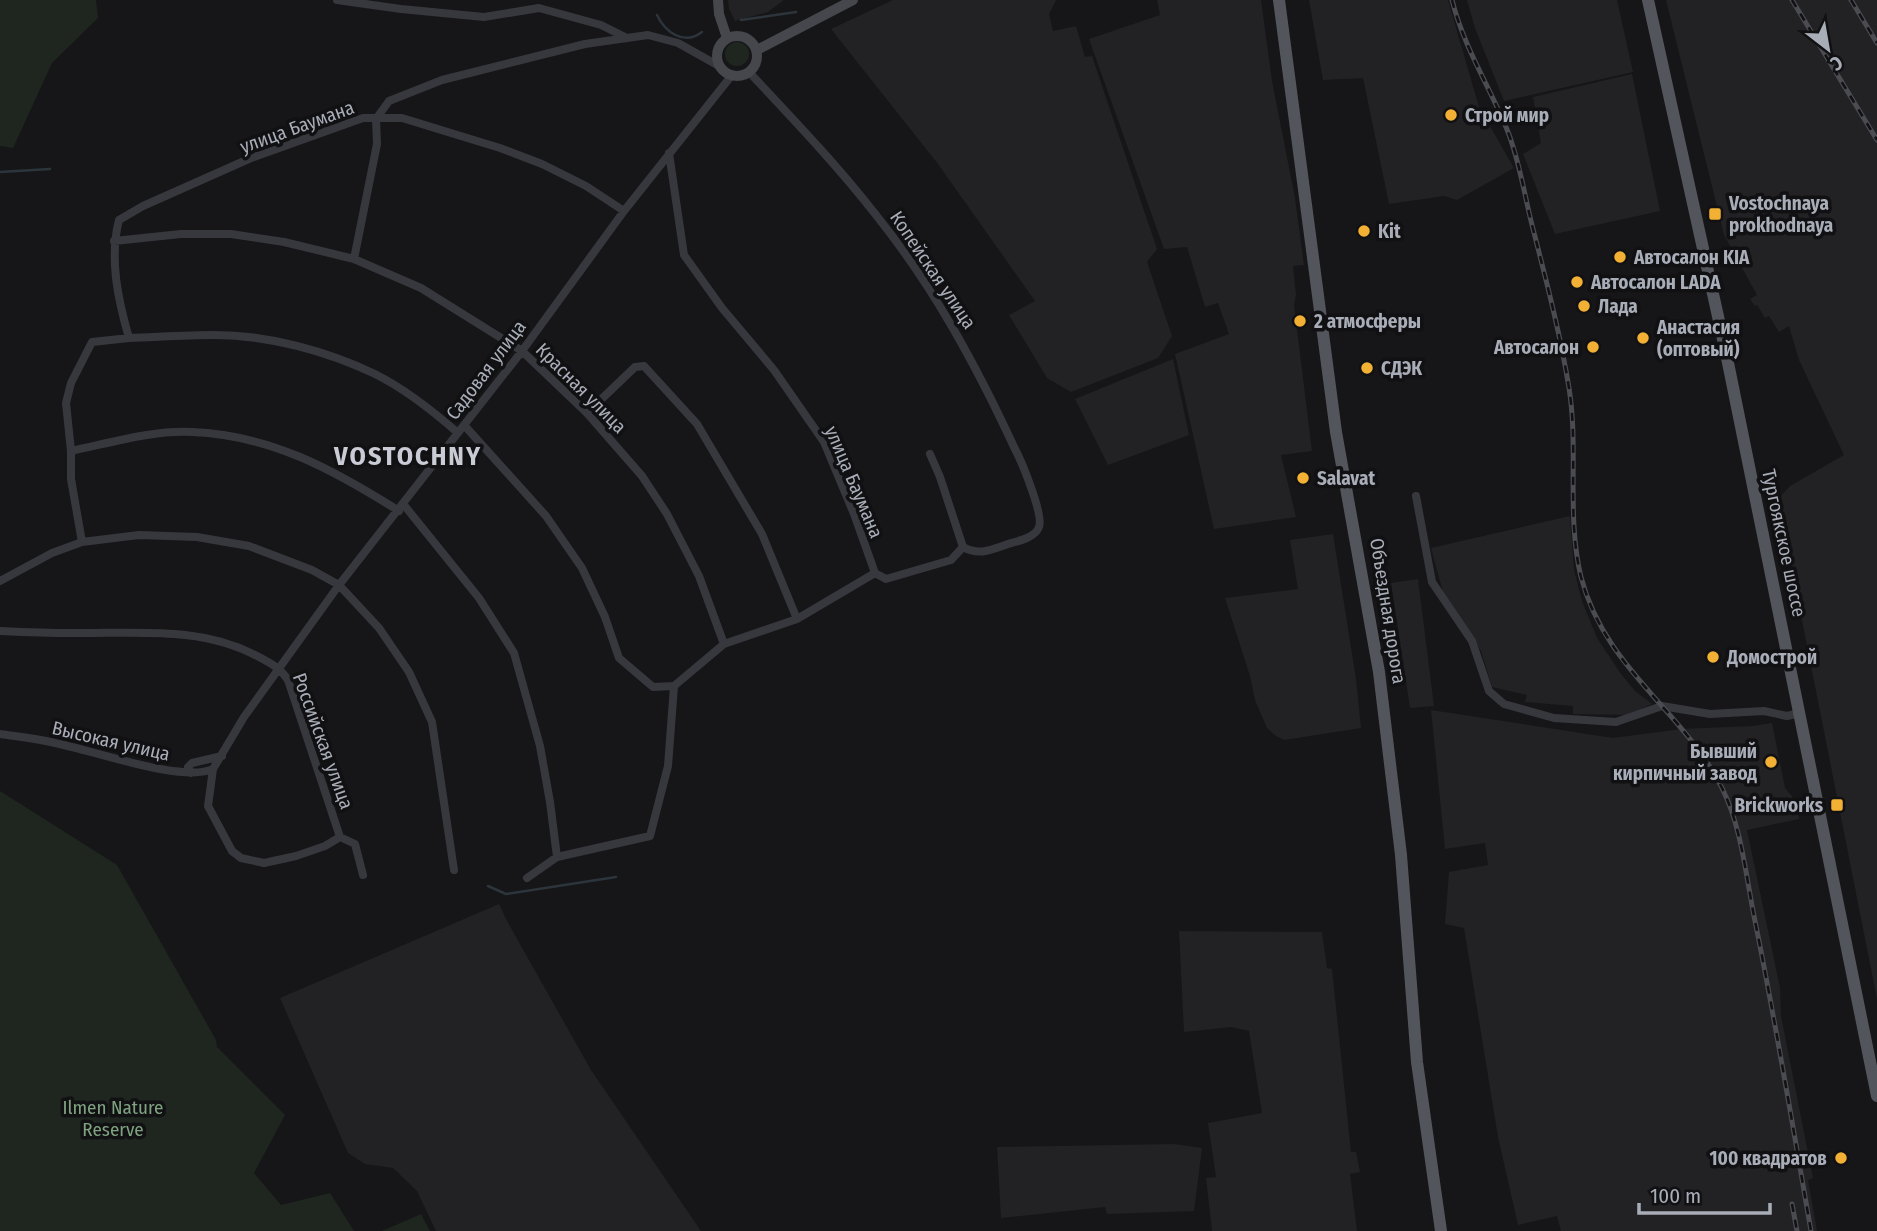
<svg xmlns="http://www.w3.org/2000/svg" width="1877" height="1231" font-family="'Fira Sans Condensed',sans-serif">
	<rect width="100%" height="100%" fill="#161618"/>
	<path fill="#222225" d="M728 0H784L768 12 735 21 729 9Z
		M893 0H1056L1049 14 1053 31 1076 26 1085 57 1092 56 1157 249 1147 262 1172 336 1158 358 1071 392 1047 378 1009 315 1035 301 938 164 831 29Z
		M1157 0H1261L1272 81 1295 198 1304 265 1293 266 1296 295 1294 305 1312 451 1281 455 1296 517 1214 529 1175 354 1229 334 1218 303 1205 307 1187 247 1164 249 1089 39 1160 15Z
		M1309 0H1448L1479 107 1514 168 1457 200 1444 196 1389 204 1363 78 1323 80Z
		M1467 0H1617L1633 72 1504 101 1475 28Z
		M1666 0H1877V999L1778 499 1790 486 1844 455 1799 360 1789 326 1779 332 1769 316 1765 318 1757 305 1755 306 1750 299 1757 295 1724 235Z
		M1632 74 1660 211 1555 234 1523 154 1541 143 1533 97Z
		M1173 359 1189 435 1108 465 1075 399Z
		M1570 516 1574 570 1582 601 1597 638 1621 674 1635 691 1652 704 1629 715 1573 714V706L1525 702 1527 695 1492 687 1481 651 1443 592 1431 548Z
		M1333 534 1356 679 1361 728 1284 740 1276 736 1267 728 1255 700 1250 676 1225 598 1298 589 1290 540Z
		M1418 579 1434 706 1410 708 1391 583Z
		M1431 710 1613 738 1681 729 1753 726 1772 723 1785 788 1797 802 1799 819 1747 830 1780 988 1781 1016 1813 1178 1808 1180 1817 1231H1561L1557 1216 1518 1225 1498 1137 1464 928 1445 924 1449 872 1488 865 1485 843 1445 849Z
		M499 904 507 921 591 1070 701 1231H436L417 1191 393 1168 365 1164 348 1153 280 998Z
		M1179 931 1322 932 1327 968 1332 969 1351 1152H1356L1360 1172 1350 1174 1357 1231H1212L1206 1178 1216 1177 1208 1123 1262 1113 1249 1031 1232 1027 1184 1032Z
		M1174 1144 1202 1148 1194 1211 1107 1214 1105 1207 1001 1218 997 1147Z"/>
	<path fill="#1e261f" d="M0 0H96L98 18 52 63 13 148 0 146Z
		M725 54a12 12 0 1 1 24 0a12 12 0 1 1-24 0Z
		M0 791 117 865 216 1040 217 1047 285 1115 254 1173 281 1205 330 1193 354 1231H0Z
		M421 1214 430 1231H382Z"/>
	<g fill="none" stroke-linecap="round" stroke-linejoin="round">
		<path stroke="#2c353c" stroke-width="2.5" d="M657 15C665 32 684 46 702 32
			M741 20 796 12
			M0 172 50 169
			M488 886 506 894 616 877"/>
		<path stroke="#37383d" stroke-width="8" d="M337 0 401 9 484 17 539 8 601 25 627 38
			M749 72C793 119 837 165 876 215 933 286 976 365 1014 447 1021 460 1044 515 1039 527 1035 538 1018 541 1008 544 991 550 979 556 963 547L951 560 886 579 875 573
			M376 119 389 101 442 80 585 44 648 35 678 43 719 66
			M669 153 684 255 722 308 774 370 824 442 854 514 875 573
			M114 241 181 234H231L284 242 354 259 421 288 522 351 587 413 642 476 667 514 699 576 724 644
			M354 259 377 144 376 119
			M129 338C158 337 186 335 215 335 268 335 327 351 375 374 405 389 433 411 458 433
			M587 413 635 367 644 366 697 424 762 534 797 619
			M464 425 546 516 582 568 605 617 619 658 653 687 674 686
			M71 451C110 443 152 430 192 432 271 435 334 470 399 511
			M930 454 940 477 963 547
			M1416 496 1432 582 1472 641 1489 691 1504 704 1554 718 1616 722 1662 706 1710 714 1764 711 1787 716 1800 713
			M404 505 479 598 514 653 540 746 550 802 557 857
			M82 542 139 535 197 537 249 546 312 570 339 585 379 628 409 672 432 722 454 870
			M0 581 52 553 82 542 71 479V451L66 403 71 383 92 342 129 338C118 300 109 258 119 220L143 206 251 158 363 118H402L500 148 542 164 586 186 624 211
			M0 631C23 632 47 633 70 633 134 634 201 625 259 657 272 664 280 668 288 680L340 837 325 846 296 856 264 863 241 858 232 851 208 806 213 769 244 717 339 585 522 351 624 211 732 75
			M0 734C20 737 40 739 59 744 95 751 183 783 213 769
			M191 773 188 767 192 763 222 756
			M340 837 355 844 363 875
			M527 878 557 857 650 836 668 766 674 686 724 644 797 619 875 573"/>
		<path stroke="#45474d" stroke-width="10" d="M718 0 719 14 727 38
			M717 56a20 20 0 1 1 40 0a20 20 0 1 1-40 0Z
			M757 50 853 0"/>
		<path stroke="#53555c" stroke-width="12" d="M1279 0 1336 432 1379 672 1401 855 1417 1062 1441 1231
			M1648 0 1725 348 1877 1096"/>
		<g stroke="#4a4c52" stroke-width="5">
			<path id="rail" d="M1452 0C1464 48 1490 87 1508 132 1519 160 1524 192 1531 221 1545 276 1560 332 1569 388 1579 449 1566 515 1581 577 1605 669 1683 710 1722 788 1742 828 1746 878 1755 921 1776 1024 1793 1128 1811 1231
				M1792 0 1877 140
				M1851 0 1877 43
				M1792 1204 1797 1231"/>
		</g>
		<use href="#rail" stroke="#111113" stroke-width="2.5" stroke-dasharray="8" stroke-linecap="butt"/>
	</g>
	<g fill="#f2b134" stroke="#111113" stroke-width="2.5">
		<circle cx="1451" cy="115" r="7"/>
		<rect x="1708" y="207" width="14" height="14" rx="3.5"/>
		<circle cx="1364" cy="231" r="7"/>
		<circle cx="1620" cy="257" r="7"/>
		<circle cx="1577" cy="282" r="7"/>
		<circle cx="1584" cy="306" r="7"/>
		<circle cx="1300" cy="321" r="7"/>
		<circle cx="1643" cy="338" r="7"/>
		<circle cx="1593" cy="347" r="7"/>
		<circle cx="1367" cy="368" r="7"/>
		<circle cx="1303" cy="478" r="7"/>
		<circle cx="1713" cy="657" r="7"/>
		<circle cx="1771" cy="762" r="7"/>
		<rect x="1830" y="798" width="14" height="14" rx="3.5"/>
		<circle cx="1841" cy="1158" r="7"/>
	</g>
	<g text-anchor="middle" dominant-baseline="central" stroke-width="7" stroke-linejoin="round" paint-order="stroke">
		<g font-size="19" font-weight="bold" fill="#a8adb8" stroke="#111113" text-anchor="start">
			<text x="1465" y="115">Строй мир</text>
			<text x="1729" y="203">Vostochnaya<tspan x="1729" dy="22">prokhodnaya</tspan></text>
			<text x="1378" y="231">Kit</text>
			<text x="1634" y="257">Автосалон KIA</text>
			<text x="1591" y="282">Автосалон LADA</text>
			<text x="1598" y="306">Лада</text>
			<text x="1314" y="321">2 атмосферы</text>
			<text x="1657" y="327">Анастасия<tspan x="1657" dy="22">(оптовый)</tspan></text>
			<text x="1579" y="347" text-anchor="end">Автосалон</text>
			<text x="1381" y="368">СДЭК</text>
			<text x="1317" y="478">Salavat</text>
			<text x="1727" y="657">Домострой</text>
			<text x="1757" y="751" text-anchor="end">Бывший<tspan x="1757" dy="22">кирпичный завод</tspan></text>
			<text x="1823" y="805" text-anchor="end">Brickworks</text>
			<text x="1827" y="1158" text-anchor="end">100 квадратов</text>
		</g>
		<g font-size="19" fill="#a8adb8" stroke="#111113">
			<text transform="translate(297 127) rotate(-20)">улица Баумана</text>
			<text transform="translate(933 270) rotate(56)">Копейская улица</text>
			<text transform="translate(486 370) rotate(-53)">Садовая улица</text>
			<text transform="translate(581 388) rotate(45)">Красная улица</text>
			<text transform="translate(854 482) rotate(67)">улица Баумана</text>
			<text transform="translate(1784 543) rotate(78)">Тургоякское шоссе</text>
			<text transform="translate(1388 611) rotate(81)">Объездная дорога</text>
			<text transform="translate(111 741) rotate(13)">Высокая улица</text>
			<text transform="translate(323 741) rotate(70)">Российская улица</text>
		</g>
		<g font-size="19" fill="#7fa381" stroke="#111113">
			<text x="113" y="1107">Ilmen Nature<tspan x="113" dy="22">Reserve</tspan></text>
		</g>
		<g font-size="26" font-weight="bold" letter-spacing="2" fill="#c9ccd4" stroke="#111113">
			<text x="408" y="456">VOSTOCHNY</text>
		</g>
	</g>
	<g transform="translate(1828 49) rotate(149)" stroke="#111113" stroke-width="5" paint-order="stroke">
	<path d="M0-5L12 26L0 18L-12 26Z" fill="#a8adb8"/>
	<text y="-10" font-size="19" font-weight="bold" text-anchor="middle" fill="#a8adb8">С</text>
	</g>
	<path d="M1639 1203v10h131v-10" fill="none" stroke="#a8adb8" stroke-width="3.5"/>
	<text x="1650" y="1203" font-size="21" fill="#a8adb8" stroke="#111113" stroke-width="5" paint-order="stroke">100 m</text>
</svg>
